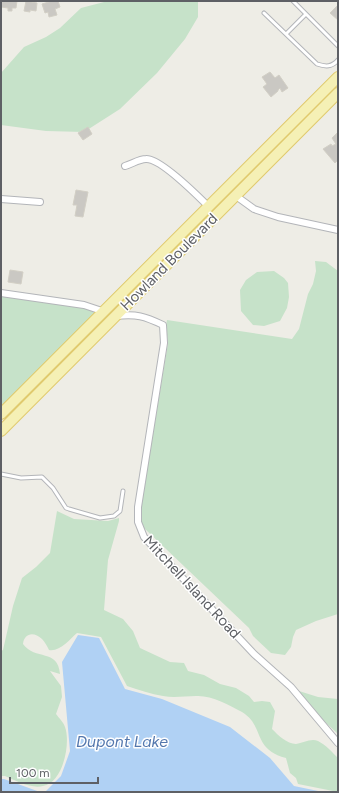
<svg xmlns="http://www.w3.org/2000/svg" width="339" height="793" font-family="Figtree,sans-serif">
	<rect width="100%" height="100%" fill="#eeede6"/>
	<path fill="#c6e2c9" d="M108 1H198V17L185 39 157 73 120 109 84 132 46 131 1 125V73L24 47 46 37 60 28 81 8Z
		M315 261 326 262 338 271V614L316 621 296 630 293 637 291 647 285 655 271 653 253 636 249 628 144 528 141 522V507L168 343 166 326 167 320 292 339 299 329 308 294 313 284 316 271Z
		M274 271 284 278 288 283 289 297 287 308 280 321 264 326 253 325 241 311 240 290 246 280 257 272Z
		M1 296 84 307 98 313 1 410Z
		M57 511 74 519 108 521 119 518V521L108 560 104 610 123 619 133 631 140 648 170 662 184 663 188 671 204 675 220 684 236 688 249 696 254 702 262 701 270 702 275 711 272 729C278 735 287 744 296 744 303 743 311 738 318 741 326 745 332 752 338 758V792L298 784 296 778 290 773 286 758C252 749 265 726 242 712 229 705 211 695 196 696 185 696 174 698 163 696 151 694 139 690 127 686L101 637 77 633C70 639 60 652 49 650 47 646 45 642 42 639 34 631 24 633 23 644 35 661 58 648 60 674L50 671 61 686 62 697 56 714C59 718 64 723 65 727 71 743 63 783 43 786 31 789 17 781 5 776H1V651L3 650 13 606 22 578 36 567 50 553Z
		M299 691 318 697 338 699V734L324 721Z"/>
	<path fill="#b0d1f4" d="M78 635 99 638 125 689 162 699 230 727 270 758 294 786 323 792H45L61 776 70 751 62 662Z
		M1 779H4L40 792H1Z"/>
	<path fill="#cac8c3" stroke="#d2cfc5" d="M2 1H17L16 8H12V11H8V8L1 7Z
		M26 1 37 3 36 11 30 10V12L24 11Z
		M52 1H58L60 7 55 9 57 15 49 17 48 12 45 13 42 4Z
		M338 5V20L330 13Z
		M270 72 275 78 279 75 288 88 282 92 280 88 278 90V91L271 97 263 87 267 84 262 77Z
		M88 127 92 134 83 140 78 133Z
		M337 133 338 160 335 163 323 149 331 144 332 146 336 144 332 138Z
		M76 190 88 192 83 217 75 216 77 205H73Z
		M10 270 23 272 21 284 8 282Z"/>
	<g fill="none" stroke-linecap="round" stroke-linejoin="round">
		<g stroke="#b3b5b9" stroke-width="5">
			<path id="service" d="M293 1 338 46
				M264 13 317 64C326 67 332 67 338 60
				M286 34 306 14
				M1 474 21 478 42 477 53 488 66 508 69 509 100 518 114 516 120 511 123 491"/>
		</g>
		<g stroke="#b3b5b9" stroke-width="8">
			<path id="minor" d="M125 166C132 164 139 159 146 159 160 158 198 196 209 207
				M236 196 254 209 278 217 338 230
				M1 199 40 202
				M1 293 84 305 105 312
				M116 316C137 314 144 316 163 325L164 343 138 507V522L144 537 254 654 291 687 338 743"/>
		</g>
		<g stroke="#e0ca6e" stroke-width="12">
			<path id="primary" d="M1 414 338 77
				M1 431 338 93"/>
		</g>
		<use href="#service" stroke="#fff" stroke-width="3"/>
		<use href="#minor" stroke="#fff" stroke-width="6"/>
		<use href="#primary" stroke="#f5f0b5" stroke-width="10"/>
	</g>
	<g text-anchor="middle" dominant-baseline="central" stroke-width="3" stroke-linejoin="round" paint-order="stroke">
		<g font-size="15" fill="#5e6065" stroke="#fff">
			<text transform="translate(169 262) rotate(-45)">Howland Boulevard</text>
			<text transform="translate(192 587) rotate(47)">Mitchell Island Road</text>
		</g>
		<g font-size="16" font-style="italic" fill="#5377ad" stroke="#fff">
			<text x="122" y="741">Dupont Lake</text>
		</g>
	</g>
	<rect width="339" height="793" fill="none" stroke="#5e6065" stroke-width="4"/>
	<path d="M10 777v6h88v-6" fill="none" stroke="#5e6065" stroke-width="2"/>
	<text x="16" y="777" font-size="12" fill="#5e6065" stroke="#ffffff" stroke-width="3" paint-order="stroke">100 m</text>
</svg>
